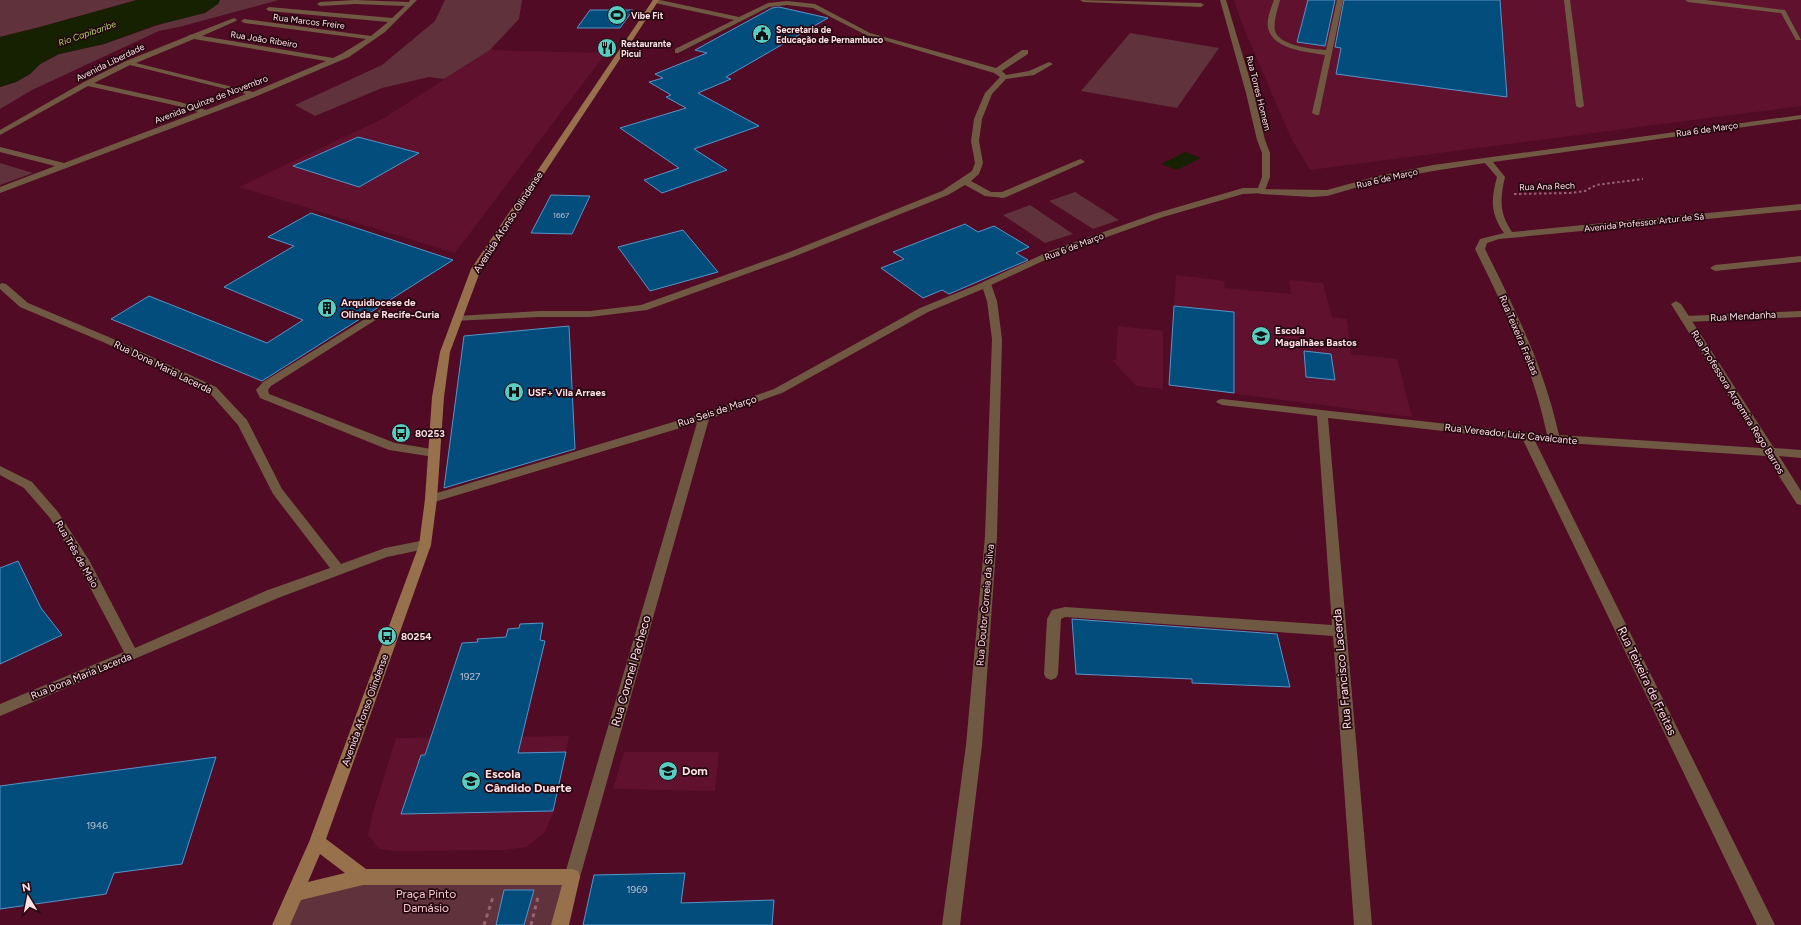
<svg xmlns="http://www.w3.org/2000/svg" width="1801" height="925" font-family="Figtree,sans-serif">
	<rect width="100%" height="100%" fill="#510b24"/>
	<path fill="#60112d" d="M1234 0H1801V106L1310 170 1291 138 1242 24Z
		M490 50 606 53 455 253 239 187 384 118Z
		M1176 275 1225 281 1224 288 1291 294 1289 280 1323 283 1332 317 1347 319 1351 354 1397 359 1412 417 1169 385Z
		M1118 326 1163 331V389L1136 386 1112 360H1116Z
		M569 736 553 814 544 833 526 847 505 850 395 851 379 849 368 835 373 812 396 738Z
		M624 752H719L715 791 613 789Z"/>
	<path fill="#5f323c" d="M0 0H137L40 27 0 37Z
		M220 0H279L179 27 159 31 32 90 0 109V87L16 82 30 74 40 64 59 54 104 44 218 4Z
		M445 0H522L519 19 490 50 444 79 429 77 382 88 315 116 295 105 382 65 435 21Z
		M1130 33 1219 48 1177 108 1081 91Z
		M0 163 33 173 0 185Z
		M1075 192 1119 220 1093 229 1049 201Z
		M1030 205 1073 234 1045 243 1003 215Z
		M363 877H572L560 925H281L295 893Z"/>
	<path fill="#152100" d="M137 0H220L218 4 205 13 153 26 104 44 59 54 40 64 30 74 16 82 0 87V37L40 27Z
		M1185 152 1201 158 1177 170 1161 164Z"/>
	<path fill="#034d7d" stroke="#5694c9" d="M1308 0H1335L1325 46 1297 42Z
		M1344 0H1500L1507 97 1336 74 1341 48 1335 47Z
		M779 7 828 18 726 77 731 79 698 93 759 126 694 149 727 170 662 193 644 180 679 168 620 128 686 108 666 97 671 95 649 82 663 78 655 74 707 53 695 50 772 8Z
		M590 10H633L620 28H577Z
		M358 137 419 153 359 187 293 166Z
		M551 195 590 196 572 234 531 233Z
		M311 213 453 260 262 381 111 319 149 296 267 343 303 320 224 287 294 246 268 237Z
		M965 224 978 232 994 226 1029 247 1016 253 1028 260 949 294 942 290 923 298 881 268 904 259 893 252Z
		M683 230 718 272 650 291 618 247Z
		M1174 306 1234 312V393L1169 385Z
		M569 326 575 449 444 488 464 336Z
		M1304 351 1331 354 1335 380 1306 377Z
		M18 561 41 608 62 635 0 664V568Z
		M1072 619 1277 634 1290 687 1192 683V679L1076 674Z
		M543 623 540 640 545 641 518 753 566 752 553 811 401 814 421 755H425L462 643 478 642 477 639 506 637 508 629 519 628 520 624Z
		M216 757 182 864 114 873 106 894 0 909V786Z
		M685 873 681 903 774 900 772 925H583L594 875Z
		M504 890H534L524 925H496Z"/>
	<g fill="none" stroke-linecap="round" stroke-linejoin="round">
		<path stroke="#976374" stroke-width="2" stroke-dasharray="2.5 2.5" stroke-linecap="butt" d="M1514 194 1570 193 1585 191 1596 185 1643 179"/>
		<path stroke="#976374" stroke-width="3" stroke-dasharray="4 4" stroke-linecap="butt" d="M484 925 493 897
			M531 925 538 897"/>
		<path fill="#705942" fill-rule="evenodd" d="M652 0H660L739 17 768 3 787 1 815 4 870 33 996 68 1022 50H1028V54L1002 71 1006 75 1029 71 1049 62 1053 64 1034 75 1006 79 992 94 982 119 979 141 983 163 979 174 971 181 991 192H1002L1078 160 1081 159 1085 162 1004 198 985 196 965 185 948 195 793 257 647 310 590 317H539L453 321 452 319 457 316 539 311H590L641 305 787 253 942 191 972 171 975 163 971 141 974 119 985 93 1000 77 994 73 866 35 813 8 787 5 769 7 678 53H675V49L734 20 655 3 653 2Z
			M1220 0H1226L1254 93 1265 140 1270 153V177L1264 193 1243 194 1163 217 1056 255 989 286H983L981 284 983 282 1050 251 1157 213 1243 188H1258L1262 177V153L1257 140 1246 93Z
			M1274 0H1280C1278 8 1273 22 1275 31 1280 46 1312 49 1326 50L1337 0H1343L1319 115H1316L1312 113 1325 55C1308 52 1276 50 1269 31 1265 22 1271 8 1274 0Z
			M1564 0H1570L1584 106 1580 108 1576 106Z
			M1685 0H1705L1785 10 1801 40H1796L1781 13 1688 2Z
			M1801 256V262L1715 271 1710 268 1715 265Z
			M381 309 385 310 386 312 385 314 271 386 268 390 269 394 395 443 438 450 440 453 438 456 434 457 389 450 260 398 256 390 263 382Z
			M1801 311V317L1685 322 1680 319 1685 316Z"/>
		<path fill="#705942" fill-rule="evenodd" d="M355 0 409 2 410 0H417L385 32 349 57 257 96 0 193V187L55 166 0 152V147L64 163 198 112 178 106 88 86 0 135V130L84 82 126 61 188 36 189 35 193 34 234 18 237 20 236 21 202 36 333 58 343 53 366 39 244 23 241 21 244 19 371 36 388 22 269 11 266 9 269 7 392 18 405 6 355 4 320 6 317 4 320 2ZM194 39 326 61 253 92 136 63ZM130 65 246 94 206 110 180 102 94 83Z
			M1080 0 1201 3 1204 5 1201 7 1083 2Z
			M1801 115V119L1493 162 1505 177C1500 199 1499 213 1512 232L1801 204V210L1499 239 1487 243 1485 249C1516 311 1544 367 1559 435L1761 448 1671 304 1676 301 1681 304 1774 448 1801 450V458L1779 456 1801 491V505L1797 504 1766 456 1535 441 1775 925H1757L1523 440 1328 418 1372 925H1354L1333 636 1065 617 1061 619 1058 674 1056 678 1051 680 1046 678 1044 674 1047 619 1052 610 1065 607 1332 625 1317 416 1222 405 1216 402 1218 400 1222 399 1547 435C1533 367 1505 310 1475 249L1480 239 1504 233C1490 213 1491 199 1497 177L1485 163 1433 171 1379 181 1327 196 1311 197 1261 194 1258 193 1257 191 1258 189 1327 190 1378 176 1433 165Z
			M986 281 991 284 997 301 1002 339 997 536 982 745 960 925H942L966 745 985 536 992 339 987 301 983 289 928 312 782 393 709 419 580 877 578 883 572 885 566 883 564 877 697 423 431 503 427 502 425 499 427 496 713 410 774 389 920 308Z
			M2 283 6 284 28 303 111 338 216 387 247 420 282 489 341 564 385 548 425 540 430 542 431 545 430 548 387 557 278 598 0 716V704L124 652 76 561 50 518 24 488 0 475V466L32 482 58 512 89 560 135 648 268 590 330 568 273 494 238 425 208 391 103 342 20 307 0 289V284Z"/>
		<path fill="#96714c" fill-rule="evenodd" d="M653 0H659L481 269 450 352 444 397 437 499 431 545 326 839 366 869H572L578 871 580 877 569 925H551L562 885H363L301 900 290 925H272L309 842 419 545 425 499 432 397 440 352 471 269ZM320 854 345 873 308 882Z"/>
	</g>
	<defs>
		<g id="stadium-disc" transform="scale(1)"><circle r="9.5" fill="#57cec1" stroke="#260810"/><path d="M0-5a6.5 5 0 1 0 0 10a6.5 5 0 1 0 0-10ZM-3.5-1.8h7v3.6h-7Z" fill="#111"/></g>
		<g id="civic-disc" transform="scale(1)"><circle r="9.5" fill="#57cec1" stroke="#260810"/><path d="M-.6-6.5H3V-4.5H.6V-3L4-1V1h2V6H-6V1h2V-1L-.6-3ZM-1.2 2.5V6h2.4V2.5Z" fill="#111"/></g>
		<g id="restaurant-disc" transform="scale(1)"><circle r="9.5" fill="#57cec1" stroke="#260810"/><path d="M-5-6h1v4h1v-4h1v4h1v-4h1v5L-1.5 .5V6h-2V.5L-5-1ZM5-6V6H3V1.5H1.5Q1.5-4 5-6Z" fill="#111"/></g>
		<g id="building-disc" transform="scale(1)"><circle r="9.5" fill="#57cec1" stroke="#260810"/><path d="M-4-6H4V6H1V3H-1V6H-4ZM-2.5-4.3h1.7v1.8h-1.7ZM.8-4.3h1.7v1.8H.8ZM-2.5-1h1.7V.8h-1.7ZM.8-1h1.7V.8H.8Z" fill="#111"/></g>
		<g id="school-disc" transform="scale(1)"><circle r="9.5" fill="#57cec1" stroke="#260810"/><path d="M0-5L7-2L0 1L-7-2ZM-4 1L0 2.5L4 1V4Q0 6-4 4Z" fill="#111"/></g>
		<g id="hospital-disc" transform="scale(1)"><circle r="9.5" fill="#57cec1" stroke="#260810"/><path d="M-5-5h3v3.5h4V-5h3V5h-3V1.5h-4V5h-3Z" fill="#111"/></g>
		<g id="bus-disc" transform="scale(1)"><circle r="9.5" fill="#57cec1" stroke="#260810"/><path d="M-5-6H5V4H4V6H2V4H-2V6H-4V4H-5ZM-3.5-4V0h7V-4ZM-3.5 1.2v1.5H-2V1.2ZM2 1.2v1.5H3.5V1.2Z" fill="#111"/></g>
	</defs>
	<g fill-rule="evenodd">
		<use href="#stadium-disc" x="617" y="15"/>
		<use href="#civic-disc" x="762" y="34"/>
		<use href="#restaurant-disc" x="607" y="48"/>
		<use href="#building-disc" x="327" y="308"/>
		<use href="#school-disc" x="1261" y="336"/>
		<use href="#hospital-disc" x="514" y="392"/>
		<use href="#bus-disc" x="401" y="433"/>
		<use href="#bus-disc" x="387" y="636"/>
		<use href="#school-disc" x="668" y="771"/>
		<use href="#school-disc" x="471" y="781"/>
	</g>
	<g text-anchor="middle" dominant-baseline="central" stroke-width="3.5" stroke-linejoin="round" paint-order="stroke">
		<g font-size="8" fill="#bebccc">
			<text x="561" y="215">1667</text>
		</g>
		<g font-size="9" font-weight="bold" fill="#fce1e6" stroke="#260810" text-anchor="start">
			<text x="631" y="15">Vibe Fit</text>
			<text x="776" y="29">Secretaria de<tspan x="776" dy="10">Educação de Pernambuco</tspan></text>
			<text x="621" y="43">Restaurante<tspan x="621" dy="10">Picui</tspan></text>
		</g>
		<g font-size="9" fill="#fce1e6" stroke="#260810">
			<text transform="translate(309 21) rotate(7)">Rua Marcos Freire</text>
			<text transform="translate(264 39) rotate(9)">Rua João Ribeiro</text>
			<text transform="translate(110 62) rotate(-26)">Avenida Liberdade</text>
			<text transform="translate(1259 93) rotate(76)">Rua Torres Homem</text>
			<text transform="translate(211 99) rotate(-21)">Avenida Quinze de Novembro</text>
			<text transform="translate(1707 129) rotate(-8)">Rua 6 de Março</text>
			<text transform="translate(1387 178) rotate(-13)">Rua 6 de Março</text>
			<text transform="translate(1547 186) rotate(-2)">Rua Ana Rech</text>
			<text transform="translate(1644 222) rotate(-6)">Avenida Professor Artur de Sá</text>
			<text transform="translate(1074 246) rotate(-21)">Rua 6 de Março</text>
		</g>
		<g font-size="9" font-style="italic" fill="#aed36e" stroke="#260810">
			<text transform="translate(87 33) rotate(-19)">Rio Capibaribe</text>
		</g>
		<g font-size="10" fill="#fce1e6" stroke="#260810">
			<text transform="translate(508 222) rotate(-57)">Avenida Afonso Olindense</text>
			<text transform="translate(1743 316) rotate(-3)">Rua Mendanha</text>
			<text transform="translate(1519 335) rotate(67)">Rua Teixeira Freitas</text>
			<text transform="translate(163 367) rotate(26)">Rua Dona Maria Lacerda</text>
			<text transform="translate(1738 402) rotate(58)">Rua Professora Argemira Rego Barros</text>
			<text transform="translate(717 411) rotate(-18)">Rua Seis de Março</text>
			<text transform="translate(1511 434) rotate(6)">Rua Vereador Luiz Cavalcante</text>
			<text transform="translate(77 554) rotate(60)">Rua Três de Maio</text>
			<text transform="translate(985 605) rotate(-85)">Rua Doutor Correia da Silva</text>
			<text transform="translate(81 676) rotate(-22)">Rua Dona Maria Lacerda</text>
			<text transform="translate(365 710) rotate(-70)">Avenida Afonso Olindense</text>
		</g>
		<g font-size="10" font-weight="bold" fill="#fce1e6" stroke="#260810" text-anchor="start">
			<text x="341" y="302">Arquidiocese de<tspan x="341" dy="12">Olinda e Recife-Curia</tspan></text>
			<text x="1275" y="330">Escola<tspan x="1275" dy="12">Magalhães Bastos</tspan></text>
			<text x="528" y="392">USF+ Vila Arraes</text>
			<text x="415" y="433">80253</text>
			<text x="401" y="636">80254</text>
		</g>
		<g font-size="10" fill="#bebccc">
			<text x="470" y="676">1927</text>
			<text x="97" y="825">1946</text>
			<text x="637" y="889">1969</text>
		</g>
		<g font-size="12" fill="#fce1e6" stroke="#260810">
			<text transform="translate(1342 669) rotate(-95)">Rua Francisco Lacerda</text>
			<text transform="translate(631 671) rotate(-74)">Rua Coronel Pacheco</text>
			<text transform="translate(1647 681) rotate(64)">Rua Teixeira de Freitas</text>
		</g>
		<g font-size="12" font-weight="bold" fill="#fce1e6" stroke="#260810" text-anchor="start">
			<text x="682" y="771">Dom</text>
			<text x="485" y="774">Escola<tspan x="485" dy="14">Cândido Duarte</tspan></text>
		</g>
		<g font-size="12" fill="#f5c7cf" stroke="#260810">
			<text x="426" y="894">Praça Pinto<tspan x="426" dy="14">Damásio</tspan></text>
		</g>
	</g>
	<g transform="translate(28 897) rotate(350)" stroke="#260810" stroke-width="3" paint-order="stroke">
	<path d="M0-3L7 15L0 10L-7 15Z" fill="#fce1e6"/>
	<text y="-6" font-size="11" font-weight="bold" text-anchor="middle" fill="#fce1e6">N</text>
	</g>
</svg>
